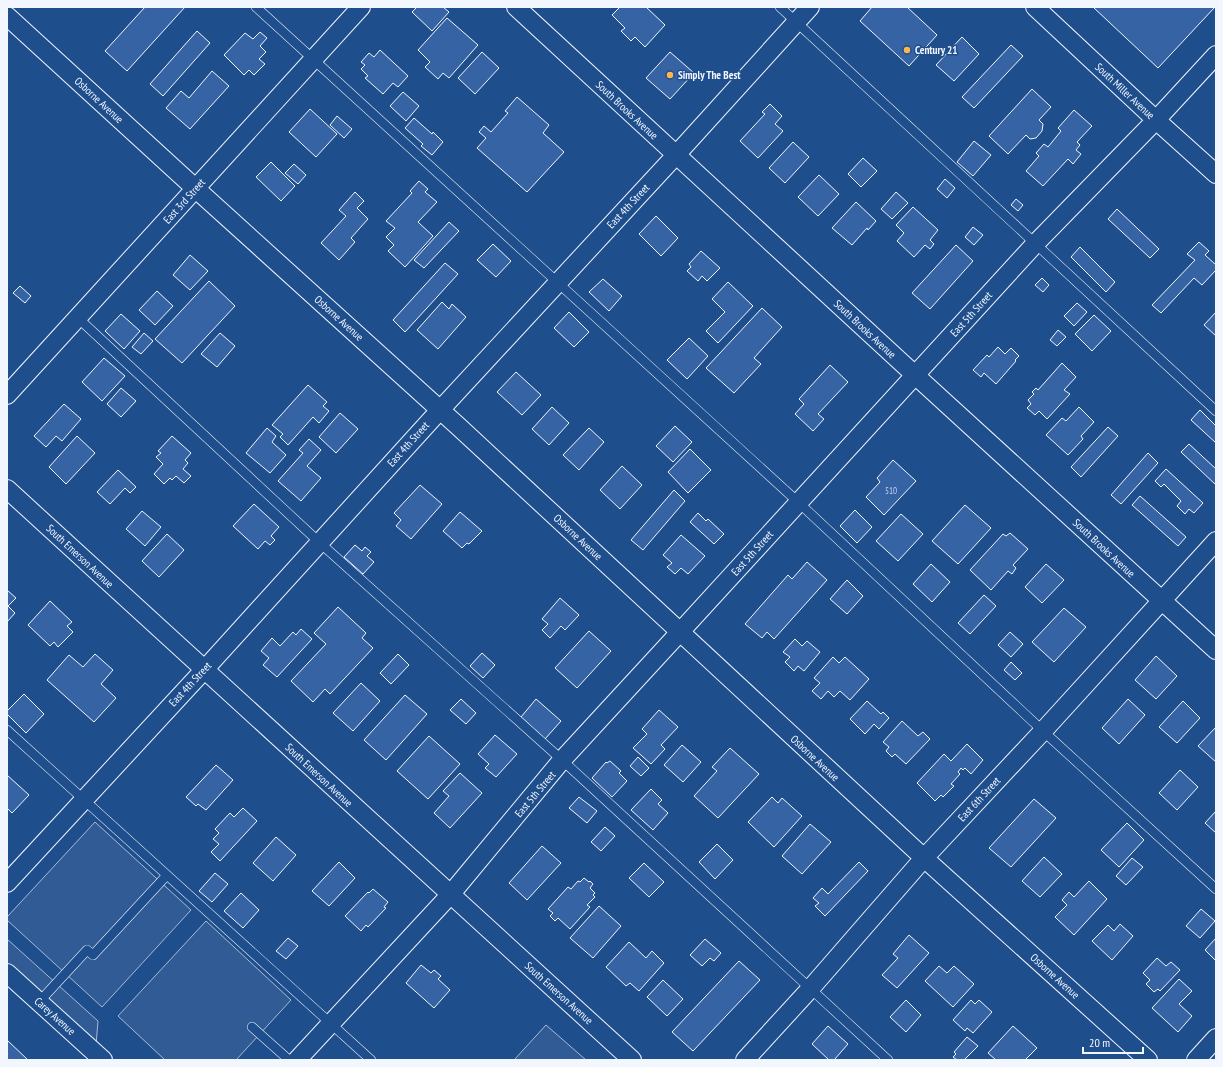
<svg xmlns="http://www.w3.org/2000/svg" width="1223" height="1067" font-family="'PT Sans Narrow',sans-serif">
	<rect width="100%" height="100%" fill="#1f4e8c"/>
	<path fill="#305b95" stroke="#a8bbd7" d="M95 822 191 910 102 1007 7 920V917Z
		M206 921 291 1000 236 1060H165L118 1016Z
		M7 939 98 1021 96 1045 7 964Z
		M546 1025 586 1060H514Z"/>
	<path fill="#3563a3" stroke="#f2f6ff" d="M145 7H185L127 71 105 51Z
		M417 7H443L449 12 432 31 412 12Z
		M620 7H646L665 25 645 47 635 37 631 41 621 31 625 28 612 15Z
		M872 7H907L937 35 909 66 860 21Z
		M1093 7H1215L1158 68Z
		M447 18 478 45 449 78 443 73 438 79 425 67 430 62 418 50Z
		M197 31 210 43 163 96 150 84Z
		M260 32 267 38 260 46 266 52 259 59 265 64 254 75 249 70 244 75 224 55 245 33 253 39Z
		M962 37 979 54 954 81 936 65Z
		M1011 45 1023 56 974 108 962 97Z
		M380 50 408 76 398 87 393 83 383 94 365 78 368 76 361 69 365 65 361 62 369 53 374 57Z
		M482 52 499 68 475 94 458 78Z
		M670 52 694 73 670 99 646 78Z
		M212 71 229 86 190 129 166 108 181 91 189 98Z
		M1032 89 1051 107 1039 120 1043 124 1042 131 1036 138 1030 139 1026 135 1008 154 989 136Z
		M403 92 419 106 406 121 390 106Z
		M517 97 549 125 543 133 564 152 527 192 477 148 486 138 479 132 484 126 491 132 508 113 505 111Z
		M770 104 782 116 775 124 783 131 758 158 740 141 765 114 762 112Z
		M310 109 337 134 316 157 289 132Z
		M1074 110 1092 126 1077 142 1080 145 1076 150 1081 154 1073 164 1068 159 1043 186 1026 171 1039 156 1036 153 1044 144 1048 147 1061 131 1058 128Z
		M337 116 352 129 344 138 330 125Z
		M414 118 432 134 433 132 443 142 432 155 421 146 423 144 405 128Z
		M974 141 991 155 973 176 957 162Z
		M793 142 809 157 785 183 769 168Z
		M863 158 877 171 861 187 848 174Z
		M271 162 295 186 281 201 256 177Z
		M294 164 306 175 298 184 285 173Z
		M819 175 839 194 818 216 798 197Z
		M945 179 955 188 947 198 937 189Z
		M419 181 428 189 425 192 437 202 418 222 433 236 405 267 388 251 394 245 386 237 395 228 386 221 412 193 410 191Z
		M355 192 364 201 357 208 368 219 351 238 355 242 339 260 321 243 346 216 339 210Z
		M896 192 908 203 892 219 881 209Z
		M1016 199 1023 205 1018 211 1011 205Z
		M856 202 876 221 868 230 867 228 852 245 832 228Z
		M913 207 938 230 930 240 934 244 930 249 925 245 914 257 897 241 904 233 896 225Z
		M1117 209 1159 249 1150 258 1108 219Z
		M656 216 678 238 661 256 639 234Z
		M449 222 459 231 424 268 414 260Z
		M973 227 983 235 974 245 965 237Z
		M1199 242 1209 251 1205 255 1216 265V270L1202 285 1194 278 1161 313 1152 305 1195 260 1187 254Z
		M493 244 511 261 496 277 477 260Z
		M956 245 973 261 930 309 912 293Z
		M1080 247 1115 282 1106 292 1071 257Z
		M701 251 720 268 707 281 702 276 698 281 687 271 691 267 689 264Z
		M190 255 208 271 190 290 173 275Z
		M445 263 458 274 405 332 393 320Z
		M1042 278 1049 285 1043 292 1035 285Z
		M603 279 622 296 609 311 589 292Z
		M209 281 235 306 182 363 155 339Z
		M728 282 753 306 718 343 706 331 725 312 712 299Z
		M20 286 31 296 25 303 13 293Z
		M157 291 173 306 155 325 139 310Z
		M442 302 449 309 452 304 466 317 438 349 417 330Z
		M1077 303 1087 312 1074 326 1064 316Z
		M762 308 782 327 754 358 761 364 734 393 706 368Z
		M569 312 589 332 574 347 554 328Z
		M1216 312V336L1204 325Z
		M121 314 140 331 124 349 105 331Z
		M1094 315 1111 331 1092 351 1075 334Z
		M1058 330 1066 337 1057 346 1050 340Z
		M144 333 153 341 141 354 132 347Z
		M220 333 235 346 217 367 201 354Z
		M689 338 708 356 687 379 667 360Z
		M998 347 1005 354 1011 348 1019 356 1015 360 1016 361 996 384 984 373 981 377 973 370 987 355 989 357Z
		M104 358 125 376 102 401 82 382Z
		M1062 363 1076 377 1064 390 1070 394 1047 419 1039 411 1035 415 1027 408 1031 404 1028 400 1034 394 1032 392 1036 388 1038 390Z
		M830 365 848 382 818 414 824 419 813 431 795 414 804 404 799 399Z
		M516 372 541 395 522 415 497 392Z
		M308 385 327 402 323 406 329 411 319 423 313 417 288 445 280 437 283 434 272 425Z
		M121 388 136 401 121 417 107 404Z
		M64 404 81 419 62 441 56 436 46 447 34 436Z
		M552 407 569 423 549 445 532 429Z
		M1079 407 1094 422 1081 436 1083 439 1068 455 1046 435 1062 418 1066 421Z
		M1200 410 1216 426V443L1191 420Z
		M340 413 358 429 336 453 319 437Z
		M675 426 692 442 673 462 656 446Z
		M1108 427 1118 436 1081 477 1071 467Z
		M267 428 276 436 272 442 286 455 270 473 246 453Z
		M589 428 604 442 579 470 563 455Z
		M77 436 95 453 66 484 49 467Z
		M172 436 191 453 185 460 188 463 183 469 191 476 184 483 176 476 172 480 170 478 164 484 154 474 163 464 156 457 161 453 158 451Z
		M309 439 321 450 307 466 321 478 301 501 278 481 303 453 299 450Z
		M1189 444 1216 469V485L1181 452Z
		M690 449 711 470 688 493 668 472Z
		M1148 453 1158 463 1121 504 1111 495Z
		M893 460 916 481 884 515 866 497 880 482 877 478Z
		M622 466 642 485 620 509 600 490Z
		M1166 469 1203 503 1194 513 1189 509 1185 514 1177 506 1181 501 1164 484 1161 487 1155 481Z
		M118 470 136 487 130 493 125 488 110 504 97 492Z
		M420 485 442 504 411 539 396 526 401 520 394 513Z
		M674 490 685 501 643 550 631 540Z
		M1140 496 1186 537 1178 546 1132 505Z
		M254 504 279 527 271 536 275 540 270 545 265 541 258 549 233 526Z
		M965 505 991 528 958 564 932 541Z
		M855 510 872 527 857 543 840 526Z
		M142 511 161 527 145 546 126 529Z
		M460 512 482 531 469 544 467 543 462 548 443 531Z
		M698 513 706 521 708 519 724 534 714 544 690 522Z
		M901 514 923 534 898 561 876 541Z
		M1010 533 1028 549 1013 565 1016 568 1012 574 1008 571 991 590 970 570 1003 534 1006 536Z
		M167 534 184 550 159 577 142 561Z
		M681 535 705 556 688 574 681 568 675 574 667 567 672 563 663 555Z
		M355 545 362 551 365 547 371 552 367 556 374 562 363 574 344 557Z
		M807 562 827 580 774 639 767 632 762 638 745 624 788 575 792 579Z
		M931 564 950 582 932 602 913 584Z
		M1046 564 1064 580 1042 603 1025 587Z
		M847 580 863 596 847 614 830 599Z
		M7 590 16 598 8 606 15 613 7 622Z
		M984 595 996 606 970 634 958 623Z
		M560 598 579 615 565 630 561 626 550 638 542 630 548 624 542 619Z
		M50 601 72 622 67 626 73 632 58 647 54 642 50 646 28 625Z
		M338 607 366 633 362 638 373 648 330 694 325 689 313 702 291 681 326 644 314 633Z
		M1064 608 1086 627 1054 662 1032 642Z
		M301 629 312 639 277 677 263 665 269 658 261 651 272 638 280 646 293 632 296 635Z
		M589 631 611 651 577 688 555 668Z
		M1010 632 1023 644 1011 657 998 645Z
		M795 639 802 646 807 641 820 652 804 671 798 666 794 671 785 662 790 657 783 652Z
		M482 653 495 665 483 678 470 666Z
		M95 654 113 670 101 684 116 698 94 722 47 680 69 655 83 667Z
		M398 654 409 665 391 684 380 673Z
		M1156 656 1177 676 1156 699 1135 680Z
		M833 657 839 663 845 657 869 679 850 700 840 691 834 697 828 691 821 699 812 691 820 683 814 678Z
		M1011 662 1022 673 1015 680 1004 670Z
		M361 683 380 701 353 731 333 713Z
		M24 694 44 714 26 733 7 714V711Z
		M405 695 427 714 386 760 364 740Z
		M461 699 476 713 466 724 450 710Z
		M536 699 561 721 545 739 521 717Z
		M1128 699 1145 715 1119 744 1102 728Z
		M867 701 881 714 883 712 889 718 879 729 874 724 865 734 850 719Z
		M1183 701 1200 718 1177 743 1159 727Z
		M659 710 678 727 661 745 665 749 651 764 633 748 647 734 642 729Z
		M902 721 918 736 923 732 930 739 906 764 895 754 892 757 886 751 889 747 883 742Z
		M1216 727V762L1198 746Z
		M495 735 517 754 496 777 485 768 489 764 478 754Z
		M429 736 460 764 428 799 397 771Z
		M967 744 983 760 971 774 965 768 963 770 961 768 958 772 960 774 951 784 954 786 943 797 941 795 935 801 917 783 944 754 951 761Z
		M682 745 701 762 683 782 664 765Z
		M730 748 759 774 718 818 694 796 717 771 712 767Z
		M638 757 649 768 641 776 630 766Z
		M610 761 621 771 619 773 627 781 612 797 592 778 606 762 607 763Z
		M216 765 233 780 206 810 198 804 196 806 186 797Z
		M1180 770 1198 787 1177 810 1159 793Z
		M460 773 482 793 450 828 434 813 449 796 443 791Z
		M7 775 29 795 12 813 7 808Z
		M651 789 662 800 658 804 668 813 653 830 631 810Z
		M579 797 597 811 587 823 569 808Z
		M772 797 778 803 782 798 802 816 774 847 748 822Z
		M1034 799 1056 818 1011 867 989 848Z
		M243 808 257 821 220 861 211 852 219 844 213 839 219 833 215 829 230 813 234 817Z
		M1216 811V833L1205 823Z
		M1127 823 1144 840 1119 867 1101 850Z
		M810 824 831 842 802 874 782 856Z
		M605 827 615 836 601 851 591 842Z
		M276 837 296 855 273 881 253 863Z
		M717 844 733 860 715 879 699 862Z
		M542 846 561 863 527 900 509 883Z
		M1044 857 1062 874 1040 897 1022 881Z
		M1132 858 1143 867 1126 885 1116 876Z
		M339 862 355 878 329 906 312 891Z
		M859 862 868 871 825 916 815 906 819 903 813 898 822 888 828 894Z
		M644 863 664 882 649 897 629 878Z
		M215 873 228 884 212 902 199 891Z
		M584 878 589 882 590 881 593 884 590 888 595 893 593 895 595 897 587 905 590 907 570 929 558 918 555 921 550 916 553 913 548 909 568 887 571 889 578 881 580 882Z
		M1089 881 1107 899 1074 935 1055 917 1067 905 1062 900 1069 892 1074 897Z
		M373 889 388 902 384 907 386 908 368 927 366 925 361 931 345 916 368 892 369 893Z
		M241 893 259 910 243 928 224 911Z
		M599 906 621 926 593 958 570 938Z
		M1201 909 1215 921 1200 938 1186 926Z
		M1120 924 1133 936 1112 960 1092 941 1108 925 1114 931Z
		M909 935 929 953 897 988 882 975 898 958 893 954Z
		M288 938 298 946 286 959 276 951Z
		M1216 938V961L1205 950Z
		M705 939 721 953 714 961 710 958 702 966 690 955Z
		M629 942 646 958 652 951 664 963 639 991 630 983 626 986 606 967Z
		M1157 958 1166 966 1171 962 1180 970 1160 991 1158 989 1154 992 1146 984 1150 980 1143 973Z
		M739 961 760 980 693 1051 672 1032Z
		M421 965 431 973 434 970 441 976 438 979 450 990 434 1008 406 983Z
		M939 966 947 973 954 966 974 984 953 1007 925 981Z
		M1179 979 1192 991 1179 1004 1192 1016 1178 1032 1152 1008Z
		M663 980 683 999 667 1016 647 997Z
		M906 1000 921 1015 906 1032 890 1017Z
		M971 1000 975 1004 979 1000 992 1012 973 1033 967 1028 965 1031 953 1020Z
		M828 1026 848 1044 834 1060H829L812 1044Z
		M1013 1026 1037 1048 1025 1060H996L988 1053Z
		M967 1037 978 1046 964 1060H957L953 1057 956 1054 954 1052Z
		M7 1040 28 1060H7Z"/>
	<g fill="none" stroke-linecap="round" stroke-linejoin="round">
		<g stroke="#f2f6ff" stroke-width="10">
			<path id="service" d="M256 7 798 502 1043 731 1216 889
				M780 7 1216 411
				M78 318 319 542 562 760 888 1060
				M7 730 371 1060
				M39 1002 87 950 93 955 167 875
				M252 1027 289 1060"/>
		</g>
		<g stroke="#f2f6ff" stroke-width="20">
			<path id="minor" d="M516 7 915 375 1216 650
				M1035 7 1156 120 1216 174
				M7 16 195 188 459 427 924 858 1148 1060
				M7 395 361 7
				M7 489 632 1060
				M7 883 204 670 440 410 676 155 810 7
				M7 973 103 1060
				M297 1060 450 895 562 760 680 632 1035 244 1156 120 1216 55
				M745 1060 810 989 924 858 1043 731 1216 541
				M1196 1060 1216 1038"/>
		</g>
		<use href="#service" stroke="#1f4e8c" stroke-width="9"/>
		<use href="#minor" stroke="#1f4e8c" stroke-width="18"/>
	</g>
	<g fill="#ffb74d" stroke="#1f4e8c" stroke-width="1.5">
		<circle cx="907" cy="50" r="4"/>
		<circle cx="670" cy="75" r="4"/>
	</g>
	<g text-anchor="middle" dominant-baseline="central" stroke-width="3" stroke-linejoin="round" paint-order="stroke">
		<g font-size="9" fill="#c3d1e8">
			<text x="891" y="490">510</text>
		</g>
		<g font-size="11" font-weight="bold" fill="#f2f6ff" stroke="#1f4e8c" text-anchor="start">
			<text x="915" y="50">Century 21</text>
			<text x="678" y="75">Simply The Best</text>
		</g>
		<g font-size="11" fill="#f2f6ff" stroke="#1f4e8c">
			<text transform="translate(1125 91) rotate(43)">South Miller Avenue</text>
			<text transform="translate(99 100) rotate(43)">Osborne Avenue</text>
			<text transform="translate(627 110) rotate(43)">South Brooks Avenue</text>
			<text transform="translate(184 201) rotate(-48)">East 3rd Street</text>
			<text transform="translate(628 206) rotate(-47)">East 4th Street</text>
			<text transform="translate(971 314) rotate(-48)">East 5th Street</text>
			<text transform="translate(339 318) rotate(42)">Osborne Avenue</text>
			<text transform="translate(865 329) rotate(43)">South Brooks Avenue</text>
			<text transform="translate(408 444) rotate(-48)">East 4th Street</text>
			<text transform="translate(578 537) rotate(43)">Osborne Avenue</text>
			<text transform="translate(1104 548) rotate(43)">South Brooks Avenue</text>
			<text transform="translate(752 553) rotate(-48)">East 5th Street</text>
			<text transform="translate(80 556) rotate(43)">South Emerson Avenue</text>
			<text transform="translate(190 684) rotate(-47)">East 4th Street</text>
			<text transform="translate(815 758) rotate(43)">Osborne Avenue</text>
			<text transform="translate(319 775) rotate(43)">South Emerson Avenue</text>
			<text transform="translate(535 794) rotate(-50)">East 5th Street</text>
			<text transform="translate(979 799) rotate(-47)">East 6th Street</text>
			<text transform="translate(1055 976) rotate(42)">Osborne Avenue</text>
			<text transform="translate(559 993) rotate(42)">South Emerson Avenue</text>
			<text transform="translate(55 1016) rotate(42)">Carey Avenue</text>
		</g>
	</g>
	<rect width="1223" height="1067" fill="none" stroke="#f2f6ff" stroke-width="16"/>
	<path d="M1083 1047v6h60v-6" fill="none" stroke="#f2f6ff" stroke-width="2"/>
	<text x="1089" y="1047" font-size="12" fill="#f2f6ff" stroke="#1f4e8c" stroke-width="3" paint-order="stroke">20 m</text>
</svg>
